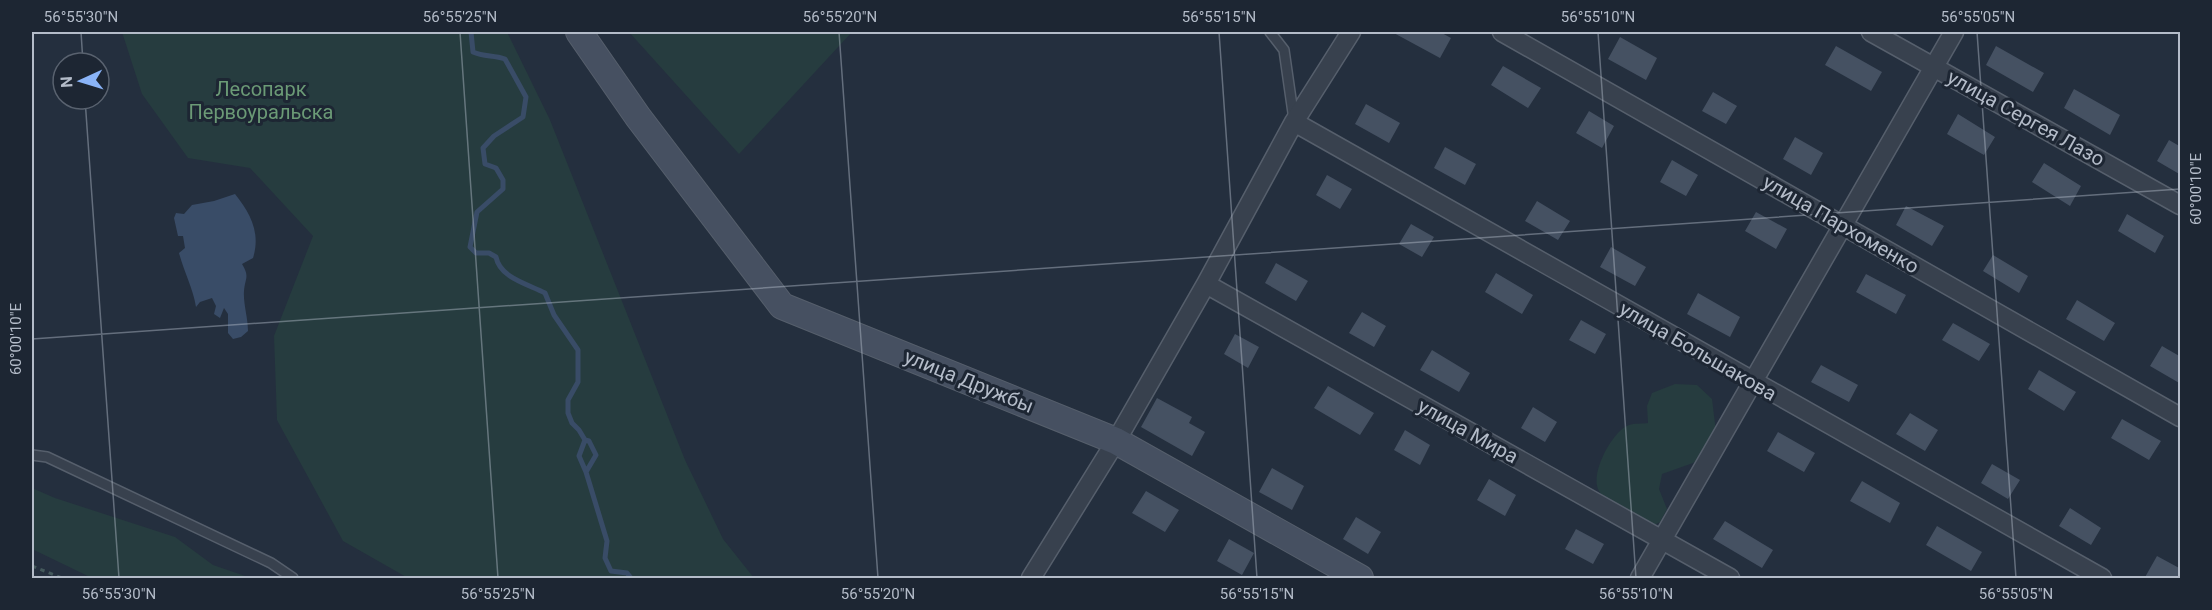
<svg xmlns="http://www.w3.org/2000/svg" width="2212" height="610" font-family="Roboto,sans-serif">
	<rect width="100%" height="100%" fill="#242f3e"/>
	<path fill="#263c3f" d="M122 32H507L550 120 685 460 723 539 754 578H408L343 541 277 420 274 336 313 236 250 168 188 158 142 94Z
		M629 32H852L739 154Z
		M1675 384 1697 385 1712 399 1716 432 1705 454 1693 463 1662 474 1659 489 1667 509 1660 522 1652 526C1635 517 1609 508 1599 491 1589 475 1612 431 1629 425 1634 423 1643 424 1648 423L1647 406 1652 393Z
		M32 488 55 498 175 537 213 565 251 578H92L32 549Z"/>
	<path fill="#394c67" d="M235 194C250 213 261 232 253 258L242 264C250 277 245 278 244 291 243 303 248 318 248 331L241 337 233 339 228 333V314L224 308 220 318 214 314 216 306 212 298 200 302 196 307C193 288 184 272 179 253L185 248 183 236H178L174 218 176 213 184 214 192 205 214 201Z"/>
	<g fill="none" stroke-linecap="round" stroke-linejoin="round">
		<path stroke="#394c67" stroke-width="5" d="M471 32 473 52C484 57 493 55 505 59L526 97 523 117 494 136 483 148 485 164 496 168 503 180V189L477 212 470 247 476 253H489L496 257C500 278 528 284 545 293L554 315 578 350V382L568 400V413L572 423 579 430 585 440 589 441 596 455 586 472 607 541 605 558 611 571 627 573 631 578
			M585 440 579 456 586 472"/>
	</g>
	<path fill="#455162" d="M1392 32H1440L1451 38 1440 58Z
		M1620 37 1657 58 1646 80 1608 59Z
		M1836 46 1882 72 1871 91 1825 65Z
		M1996 46 2044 73 2033 92 1986 65Z
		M1503 66 1541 88 1528 108 1491 85Z
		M2074 89 2120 115 2110 135 2064 108Z
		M1713 92 1737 106 1726 124 1702 111Z
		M1366 104 1400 123 1389 143 1355 124Z
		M1589 111 1614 126 1602 148 1576 133Z
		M1958 114 1995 137 1984 155 1947 134Z
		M1795 137 1823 153 1811 175 1783 159Z
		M2169 140 2181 147V175L2157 161Z
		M1445 147 1476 164 1465 185 1434 168Z
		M1672 160 1698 175 1686 196 1660 182Z
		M2044 163 2081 186 2070 206 2032 182Z
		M1327 175 1352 189 1340 209 1316 195Z
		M1537 201 1570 221 1558 240 1525 221Z
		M1906 206 1944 226 1932 246 1896 225Z
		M1756 212 1787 229 1776 249 1745 231Z
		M2127 214 2164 236 2155 253 2118 231Z
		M1411 224 1434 237 1422 257 1399 244Z
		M1611 247 1646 267 1635 286 1600 267Z
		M1993 255 2028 276 2019 293 1983 271Z
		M1276 263 1308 281 1296 301 1265 283Z
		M1496 273 1533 295 1522 314 1485 292Z
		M1866 274 1906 295 1896 314 1856 292Z
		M1698 293 1740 317 1730 337 1687 314Z
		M2077 300 2115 323 2104 341 2066 319Z
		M1362 312 1386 326 1374 347 1349 333Z
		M1581 320 1606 334 1595 354 1569 340Z
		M1953 323 1990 344 1979 361 1942 340Z
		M1235 334 1259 347 1248 368 1224 354Z
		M2162 346 2181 357V384L2150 366Z
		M1432 350 1470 373 1459 392 1420 370Z
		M1821 365 1858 385 1849 402 1811 382Z
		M2039 370 2076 392 2064 411 2028 389Z
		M1328 386 1374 413 1360 435 1314 408Z
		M1157 398 1192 417 1189 423 1205 432 1192 456 1141 427Z
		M1533 407 1557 422 1545 442 1521 428Z
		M1910 413 1938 430 1925 451 1896 434Z
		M2122 419 2161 441 2149 460 2111 438Z
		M1405 430 1430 445 1420 465 1394 450Z
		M1778 432 1815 453 1804 472 1767 451Z
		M1992 464 2020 480 2008 499 1981 483Z
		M1272 468 1304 486 1292 510 1259 492Z
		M1489 479 1516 495 1505 516 1477 500Z
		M1862 481 1900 503 1890 523 1850 501Z
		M1146 491 1179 510 1165 532 1132 513Z
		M2070 508 2101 528 2091 545 2059 526Z
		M1356 517 1381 532 1368 554 1343 539Z
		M1725 521 1773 550 1762 568 1713 539Z
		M1937 526 1982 552 1971 571 1926 545Z
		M1576 529 1604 544 1593 564 1565 549Z
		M1229 539 1254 553 1242 575 1217 561Z
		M2157 556 2181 569V579H2144Z"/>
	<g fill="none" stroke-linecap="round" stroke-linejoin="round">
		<g stroke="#565f6c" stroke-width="12">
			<path id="lane" d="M1270 32 1284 50 1294 120
				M32 455 47 457 271 563 293 578"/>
		</g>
		<g stroke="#565f6c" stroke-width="21">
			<path id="street" d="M1502 32 2180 417
				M1871 32 2180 205
				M1294 122 2102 578
				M1206 284 1730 578
				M1031 578 1116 441 1206 284 1294 122 1351 32
				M1640 578 1954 32"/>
		</g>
		<g stroke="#565f6c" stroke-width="28">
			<path id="secondary" d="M579 32 638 117 782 306 1116 441 1360 578"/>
		</g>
		<path stroke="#44595c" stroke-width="3" stroke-dasharray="4.5 4.5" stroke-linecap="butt" d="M32 566 62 578"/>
		<use href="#lane" stroke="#38414e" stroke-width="9"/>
		<use href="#street" stroke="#38414e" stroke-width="18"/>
		<use href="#secondary" stroke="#465061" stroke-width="26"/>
	</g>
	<path fill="none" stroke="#b4bcc9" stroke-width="1.5" stroke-opacity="0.45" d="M81 32 83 63M460 32 498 578M839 32 878 578M1219 32 1257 578M1598 32 1636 578M1977 32 2016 578M85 99 119 578M32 339 2180 189"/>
	<g text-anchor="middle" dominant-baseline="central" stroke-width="6" stroke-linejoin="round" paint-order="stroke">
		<g font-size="20" fill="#6b9a76" stroke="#1d2633">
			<text x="261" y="89">Лесопарк<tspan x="261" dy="23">Первоуральска</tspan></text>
		</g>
		<g font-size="20" fill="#b4bcc9" stroke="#1d2633">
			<text transform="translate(2026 118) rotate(29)">улица Сергея Лазо</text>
			<text transform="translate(1841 224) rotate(30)">улица Пархоменко</text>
			<text transform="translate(1698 351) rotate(30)">улица Большакова</text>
			<text transform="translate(969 381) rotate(22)">улица Дружбы</text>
			<text transform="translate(1468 431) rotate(29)">улица Мира</text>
		</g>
	</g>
	<rect width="2212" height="610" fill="none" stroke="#1d2633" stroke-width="66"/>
	<g transform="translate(81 81) rotate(266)"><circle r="28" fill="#1d2633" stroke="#59626f" stroke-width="1.5"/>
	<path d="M0-4.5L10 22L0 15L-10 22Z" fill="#8ab4f8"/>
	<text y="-9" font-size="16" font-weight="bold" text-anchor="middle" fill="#b4bcc9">N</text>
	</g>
	<rect x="33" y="33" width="2146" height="544" fill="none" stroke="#b4bcc9" stroke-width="2"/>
	<g font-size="15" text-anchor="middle" fill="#b4bcc9">
		<text x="81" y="22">56°55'30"N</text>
		<text x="460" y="22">56°55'25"N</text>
		<text x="840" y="22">56°55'20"N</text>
		<text x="1219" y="22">56°55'15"N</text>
		<text x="1598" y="22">56°55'10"N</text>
		<text x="1978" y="22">56°55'05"N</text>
		<text transform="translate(2196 189) rotate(-90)" y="5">60°00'10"E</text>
		<text transform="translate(16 339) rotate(-90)" y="5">60°00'10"E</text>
		<text x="119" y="599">56°55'30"N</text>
		<text x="498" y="599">56°55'25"N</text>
		<text x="878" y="599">56°55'20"N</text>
		<text x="1257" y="599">56°55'15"N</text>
		<text x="1636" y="599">56°55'10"N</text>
		<text x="2016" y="599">56°55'05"N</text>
	</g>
</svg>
